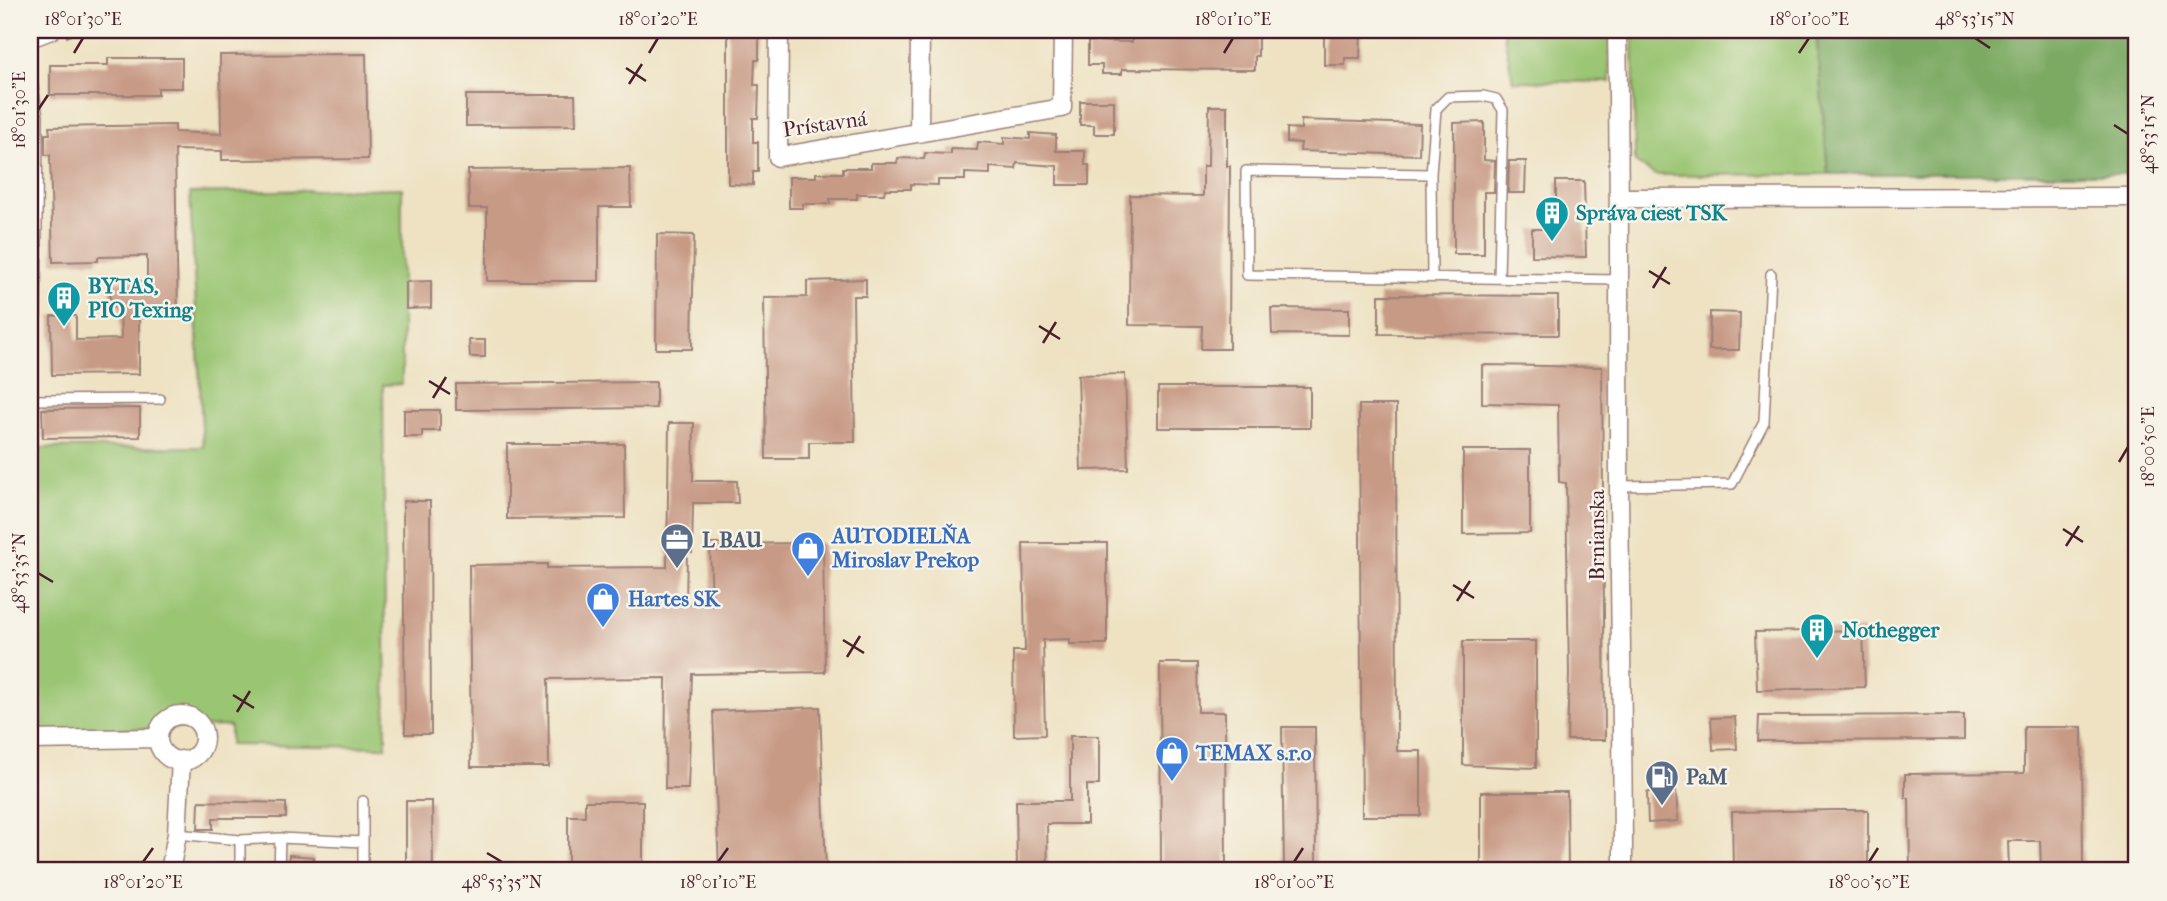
<svg xmlns="http://www.w3.org/2000/svg" width="2167" height="901" font-family="'IM FELL French Canon',serif">
	<rect width="100%" height="100%" fill="#f7f3e8"/>
	<filter id="ink" filterUnits="userSpaceOnUse"><feTurbulence type="fractalNoise" baseFrequency=".0143" numOctaves="2"/><feDisplacementMap in="SourceGraphic" scale="14" xChannelSelector="R" yChannelSelector="G"/><feConvolveMatrix kernelMatrix="1 2 1 2 8 2 1 2 1" color-interpolation-filters="sRGB"/></filter>
	<filter id="wash" filterUnits="userSpaceOnUse"><feTurbulence type="fractalNoise" baseFrequency=".00686" numOctaves="4" result="noise"/><feDisplacementMap in="SourceGraphic" scale="28" xChannelSelector="R" yChannelSelector="G"/><feGaussianBlur stdDeviation="1.57" result="paint"/><feColorMatrix in="noise" values="0 0 0 0 0 0 0 0 0 0 0 0 0 0 0 0 0 1.4 0 .05"/><feComposite in="paint" operator="in"/></filter>
	<g filter="url(#wash)">
		<rect width="100%" height="100%" fill="#eee2c3"/>
		<path fill="#9ac572" stroke="#72724e" stroke-width="2" d="M1503 30H1609L1610 82 1513 81Z
			M1633 30H1816L1828 174 1655 175 1635 162Z
			M402 188V384L383 385 386 747 230 745V726L30 732V448L203 447 190 193Z"/>
		<path fill="#7baa64" stroke="#626448" stroke-width="2" d="M1816 30H2137V174H1828Z"/>
		<g id="blocks">
			<path fill="#c79a85" d="M728 30H759V60H755L754 85H759L758 118H753V142H758V172H753V185L728 184Z
				M1132 30H1258V56H1255V70L1122 69V74H1102V65H1088V41L1132 42Z
				M1324 30 1361 33 1360 58H1345V65H1324Z
				M366 54 368 159 222 160V151L175 150 178 318H139V374L52 375 51 316H76V340L121 339 120 306H110V281H147V256L98 257V261L53 262 50 155H45V134H50L49 127 175 125V132L221 134 220 55Z
				M108 58H182V88H158V95H50V65H108Z
				M466 95H575L576 125 466 126Z
				M1080 101H1114V134H1094V125H1080Z
				M1209 106H1227V166H1230L1229 349H1201L1202 326 1129 325 1130 195 1203 196V166H1208Z
				M1301 120 1420 124 1419 155 1300 151 1301 143 1287 142V128L1301 129Z
				M1484 122V160L1495 161 1494 192H1484V254H1454V123Z
				M1030 133 1056 135V151H1085V165H1089V185H1057V166L1017 163 1016 169 990 167V174L965 173V180H938V185L911 184V189H885L884 194H857V199H830V204H803V208H789V177H816V173H843V168H871V163H897L898 158 924 159 925 153 951 154V149L977 150 978 142 1004 144V137L1030 139Z
				M1509 161H1526L1525 193H1508Z
				M630 168 631 207H599V281H487V208H469L468 170Z
				M1556 181H1584L1586 257 1532 256V229H1556Z
				M657 234 694 235 692 349H656Z
				M866 279V296H853L855 442H809V459H766L764 298 807 297V281Z
				M431 281V308L406 309V282Z
				M1379 295 1558 296V335L1379 334Z
				M1271 308 1349 309V335L1272 334Z
				M1710 312 1740 313 1739 350H1709Z
				M469 340H485V357H470Z
				M1482 365 1602 367 1605 740H1567L1569 674 1566 483 1559 482 1558 405 1482 403Z
				M1125 374 1128 469 1081 470 1078 375Z
				M656 382V408L456 410V384Z
				M1158 387H1310V428H1158Z
				M1359 405H1396L1397 751H1421V816H1362Z
				M140 408V437L43 438 42 409Z
				M404 410H440V431H422V437H404Z
				M669 423H694L693 481H737L738 503H693L692 553H687L686 604 712 605 710 544 823 543 825 672 692 674 688 789H665L666 678 548 679 549 767H471L469 565 547 564V568L667 567Z
				M507 444H624L625 518 507 519Z
				M1463 450H1530V533L1463 534Z
				M403 501H430L431 734H405Z
				M1023 543H1107V644H1070V639L1043 640 1045 735 1014 736 1013 651H1025Z
				M1863 630 1865 687 1757 690 1755 632Z
				M1463 641H1536V768L1463 765Z
				M1160 663H1197L1198 712H1225L1226 871H1161Z
				M820 707 826 871H719L713 711Z
				M1964 715V740L1758 741 1759 716Z
				M1735 717 1737 749 1713 750 1711 718Z
				M1282 727H1315L1316 871H1284Z
				M2024 727H2082L2083 871H2041L2040 841H2008L2009 871H1910L1909 798H1905V774L2024 773Z
				M1070 736H1099V785H1087V824H1047L1048 871H1017L1016 801H1070Z
				M1676 791 1678 821 1648 823 1647 792Z
				M1481 792H1567L1568 871H1481Z
				M199 801 286 803V818H213V829H198Z
				M406 801H432L433 871H406Z
				M585 801H643V866L641 871H568V816H585Z
				M1836 810H1868V871H1733L1732 812Z
				M289 855 314 857V871H288Z"/>
		</g>
	</g>
	<g filter="url(#ink)">
		<use href="#blocks" fill-opacity="0" stroke="#9c8077" stroke-width="2"/>
		<g fill="none" stroke-linecap="round" stroke-linejoin="round">
			<g stroke="#9c8077" stroke-width="12">
				<path id="lane" d="M30 70 38 116 36 315 30 328
					M1431 174 1436 109 1448 97 1483 96 1496 99 1503 110 1499 277
					M1432 277 1431 174 1246 171 1247 275 1619 280
					M30 400 160 399
					M1619 486 1732 484 1764 422 1771 274
					M177 834 240 840V871
					M280 838 363 842V801
					M240 840 280 838 279 871
					M363 871V842"/>
			</g>
			<g stroke="#9c8077" stroke-width="21">
				<path id="street" d="M779 30 778 157 1062 108 1063 30
					M1617 30C1620 181 1619 333 1619 485 1620 614 1623 742 1623 871
					M30 38 51 30
					M919 133 920 30
					M1620 198 2137 197
					M158 738a23 23 0 1 1 46 0a23 23 0 1 1-46 0Z
					M30 740 158 738
					M170 871 177 834 181 760"/>
			</g>
			<path stroke="#9c8077" stroke-width="2.5" stroke-dasharray="5 5" stroke-linecap="butt" d="M66 37 83 30"/>
			<use href="#lane" stroke="#fff" stroke-width="9"/>
			<use href="#street" stroke="#fff" stroke-width="18"/>
		</g>
	</g>
	<path fill="none" stroke="#4a1f2b" stroke-width="2.5" d="M1975 38 1990 48M74 53 83 38M649 53 658 38M1224 53 1233 38M1799 53 1809 38M626 68 646 81M629 84 642 64M38 110 48 95M2114 125 2128 134M1649 271 1670 284M1653 288 1666 267M1039 326 1060 339M1043 343 1056 322M429 381 450 394M433 398 446 377M2119 462 2128 447M2063 529 2083 542M2066 546 2079 526M38 573 53 582M1453 585 1474 598M1457 601 1470 581M843 640 864 653M847 657 860 636M233 695 254 708M237 712 250 691M487 853 502 862M143 862 153 848M718 862 728 848M1294 862 1303 848M1869 862 1878 848"/>
	<defs>
		<g id="building-pin" transform="scale(1.75)"><path d="M0 17L-7.5 6A9.5 9.5 0 1 1 7.5 6Z" fill="#0f9aa8" stroke="#f7f3e8"/><path d="M-4-6H4V6H1V3H-1V6H-4ZM-2.5-4.3h1.7v1.8h-1.7ZM.8-4.3h1.7v1.8H.8ZM-2.5-1h1.7V.8h-1.7ZM.8-1h1.7V.8H.8Z" fill="#fff"/></g>
		<g id="office-pin" transform="scale(1.75)"><path d="M0 17L-7.5 6A9.5 9.5 0 1 1 7.5 6Z" fill="#5c6f8a" stroke="#f7f3e8"/><path d="M-6-3h4V-5.5h4V-3h4V5H-6ZM-1-4.5V-3h2v-1.5ZM-6 0V1H6V0Z" fill="#fff"/></g>
		<g id="shop-pin" transform="scale(1.75)"><path d="M0 17L-7.5 6A9.5 9.5 0 1 1 7.5 6Z" fill="#3f7fe0" stroke="#f7f3e8"/><path d="M-5-2.5h2.3a2.7 3.5 0 0 1 5.4 0H5L5.5 6h-11ZM-1.5-2.5h3a1.5 2.3 0 0 0-3 0Z" fill="#fff"/></g>
		<g id="fuel-pin" transform="scale(1.75)"><path d="M0 17L-7.5 6A9.5 9.5 0 1 1 7.5 6Z" fill="#5c6f8a" stroke="#f7f3e8"/><path d="M-5.5-6h7V0h2V4h1.3V-2.5L3-4.5l.8-.8L6-3V5H2.5V1h-1V6h-7ZM-4.2-4.7v3.2H.2V-4.7Z" fill="#fff"/></g>
	</defs>
	<g fill-rule="evenodd">
		<use href="#building-pin" x="1552" y="213"/>
		<use href="#building-pin" x="64" y="298"/>
		<use href="#office-pin" x="677" y="540"/>
		<use href="#shop-pin" x="808" y="548"/>
		<use href="#shop-pin" x="603" y="599"/>
		<use href="#building-pin" x="1817" y="630"/>
		<use href="#shop-pin" x="1172" y="753"/>
		<use href="#fuel-pin" x="1662" y="777"/>
	</g>
	<g text-anchor="middle" dominant-baseline="central" stroke-width="5" stroke-linejoin="round" paint-order="stroke">
		<g font-size="21" fill="#4a1f2b" stroke="#f7f3e8">
			<text transform="translate(825 124) rotate(-8)">Prístavná</text>
			<text transform="translate(1597 535) rotate(-90)">Brnianska</text>
		</g>
		<g font-size="21" font-weight="bold" fill="#0d838f" stroke="#f7f3e8" text-anchor="start">
			<text x="1576" y="213">Správa ciest TSK</text>
			<text x="88" y="286">BYTAS,<tspan x="88" dy="24">PIO Texing</tspan></text>
			<text x="1842" y="630">Nothegger</text>
		</g>
		<g font-size="21" font-weight="bold" fill="#366cbe" stroke="#f7f3e8" text-anchor="start">
			<text x="832" y="536">AUTODIELŇA<tspan x="832" dy="24">Miroslav Prekop</tspan></text>
			<text x="628" y="599">Hartes SK</text>
			<text x="1196" y="753">TEMAX s.r.o</text>
		</g>
		<g font-size="21" font-weight="bold" fill="#4e5e75" stroke="#f7f3e8" text-anchor="start">
			<text x="702" y="540">L BAU</text>
			<text x="1686" y="777">PaM</text>
		</g>
	</g>
	<rect width="2167" height="901" fill="none" stroke="#f7f3e8" stroke-width="77"/>
	<rect x="38" y="38" width="2090" height="824" fill="none" stroke="#4a1f2b" stroke-width="2.5"/>
	<g font-size="18" text-anchor="middle" fill="#4a1f2b">
		<text x="83" y="25">18°01'30"E</text>
		<text x="658" y="25">18°01'20"E</text>
		<text x="1233" y="25">18°01'10"E</text>
		<text x="1809" y="25">18°01'00"E</text>
		<text x="1975" y="25">48°53'15"N</text>
		<text transform="translate(19 110) rotate(-90)" y="6">18°01'30"E</text>
		<text transform="translate(2148 134) rotate(-90)" y="6">48°53'15"N</text>
		<text transform="translate(2148 447) rotate(-90)" y="6">18°00'50"E</text>
		<text transform="translate(19 573) rotate(-90)" y="6">48°53'35"N</text>
		<text x="143" y="888">18°01'20"E</text>
		<text x="502" y="888">48°53'35"N</text>
		<text x="718" y="888">18°01'10"E</text>
		<text x="1294" y="888">18°01'00"E</text>
		<text x="1869" y="888">18°00'50"E</text>
	</g>
</svg>
